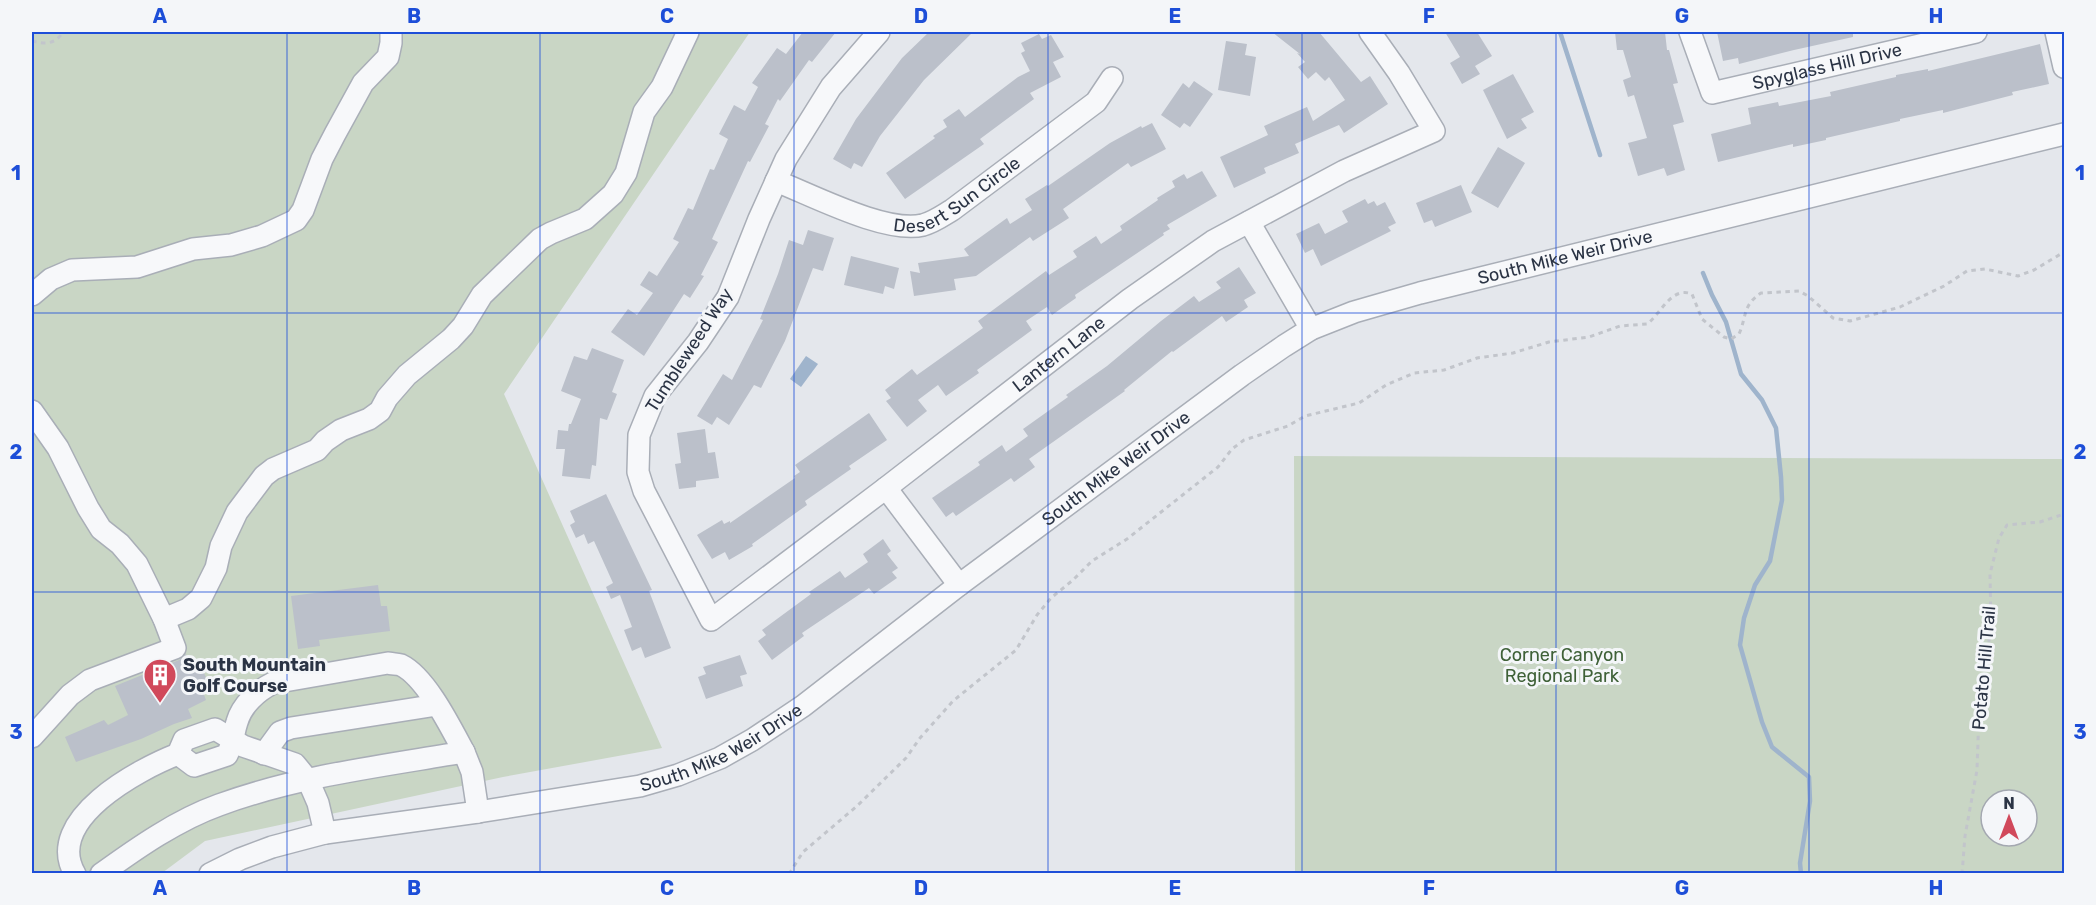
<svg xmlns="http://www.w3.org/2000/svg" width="2096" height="905" font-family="Rubik,sans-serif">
	<rect width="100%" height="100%" fill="#e4e7ec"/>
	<path fill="#c9d6c5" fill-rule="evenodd" d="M32 32H750L504 394 662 748 503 777 205 841 162 873H32Z
		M1294 456 2064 459V873H1295ZM1991 800H2027V836H1991Z"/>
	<path fill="#9fb4cc" d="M806 356 818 364 801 387 790 379Z"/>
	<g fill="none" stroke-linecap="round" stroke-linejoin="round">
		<path stroke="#9fb4cc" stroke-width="4.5" d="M1560 32 1600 155
			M1703 273 1712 295 1726 322 1741 374 1762 400 1776 428 1781 477 1782 500 1770 561 1755 585 1744 618 1740 645 1762 722 1772 747 1809 777 1810 801 1800 863 1801 874"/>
	</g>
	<path fill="#bbc0ca" d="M803 32H836L812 62 809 60 780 101 778 99 765 124 769 126 750 162 748 161 712 239 718 242 701 275 704 276 690 298 684 294 644 356 611 332 628 309 637 315 653 293 640 285 649 271 657 276 679 242 673 239 688 208 693 210 710 169 714 170 728 139 719 134 734 105 745 111 758 87 752 83 777 48 786 54Z
		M929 32H973L924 80 880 136 862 167 854 163 851 169 833 159 856 119 902 58Z
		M1272 32H1319L1361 82 1370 76 1388 104 1344 133 1339 125 1295 144 1299 153 1264 168 1266 173 1234 188 1220 157 1268 135 1264 126 1307 107 1313 121 1345 100 1329 77 1325 81 1316 72 1308 79 1298 67 1305 62 1297 53 1300 54Z
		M1445 32H1477L1492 56 1475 66 1480 74 1462 84 1450 63 1460 57Z
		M1615 32H1665L1667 50H1669L1678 83 1673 84 1684 122 1673 125 1685 170 1667 176 1664 168 1638 176 1628 143 1647 138 1634 95 1628 97 1623 80 1631 77 1623 50H1617Z
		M1717 32H1853V37L1794 50 1739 64 1738 58 1723 61Z
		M1039 34 1042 39 1051 35 1064 57 1053 62 1061 77 1030 93 1034 99 980 139 984 144 905 199 886 173 935 138 933 136 947 127 943 120 959 109 965 117 1018 77 1030 71 1021 53 1025 51 1021 43Z
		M1226 41 1247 44 1245 55 1256 57 1250 96 1218 90Z
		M2040 44 2049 84 2012 92 2013 95 1943 113V110L1900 119V121L1826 138V140L1793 147V144L1718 162 1711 134 1751 124 1748 108 1778 102 1779 106 1831 96 1830 92 1896 77V75L1928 69V71Z
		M1513 74 1534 112 1521 119 1527 128 1507 139 1483 90Z
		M1194 81 1213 94 1190 127 1184 123 1180 128 1161 115 1183 83 1189 88Z
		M1152 123 1166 149 1131 167 1128 163 1063 209 1069 218 1033 241 1030 237 976 276 954 279 956 290 914 296 910 271 920 273 918 263 969 256 964 249 1007 218 1010 224 1032 210 1025 199 1047 185 1048 186 1110 143 1141 126 1142 128Z
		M1498 147 1525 163 1498 208 1471 193Z
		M1202 171 1217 196 1167 225 1170 229 1163 233 1164 235 1075 295 1076 298 1052 315 1047 307 1026 321 1032 330 977 370 979 373 946 396 938 385 918 400 927 411 907 427 886 401 891 398 885 390 912 369 917 375 983 328 978 321 1046 271 1049 275 1077 257 1073 251 1096 236 1101 244 1122 230 1120 226 1158 200 1157 198 1175 187 1172 181 1184 174 1187 179Z
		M1461 185 1472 212 1435 227 1432 220 1424 223 1416 203Z
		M1365 199 1368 204 1374 201 1377 206 1385 202 1396 223 1388 227 1391 231 1321 266 1313 249 1305 253 1296 234 1319 223 1325 234 1348 222 1342 211Z
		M808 230 834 238 823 271 813 268 785 341 761 388 754 385 729 425 717 417 712 425 697 416 723 374 732 380 763 320 760 319 778 274 789 240 803 245Z
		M851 256 899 268 894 289 885 286 883 294 844 285Z
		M1239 267 1256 293 1244 300 1248 307 1226 322 1222 316 1173 352 1172 351 1124 390 1125 391 1029 459 1035 467 1014 482 1011 478 956 516 953 512 946 517 932 498 980 465 978 462 1002 445 1006 452 1028 436 1023 429 1068 397 1066 395 1107 366 1161 321 1194 296 1199 302 1221 288 1216 282Z
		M592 348 624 360 612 392 617 394 607 420 600 418 596 466 592 465 590 479 562 476 565 449H556L558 430 568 431 569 424H571L581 399 561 391 574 356 587 360Z
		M869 413 887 440 849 466 851 469 805 501 807 505 752 544 753 546 729 560 725 552 712 559 697 535 722 520 724 524 730 521V523L795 478 794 476 800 472 795 465Z
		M705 429 708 453 715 452 719 478 696 481V487L679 489 675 464 681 463 677 433Z
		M606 494 652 590 649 591 671 648 645 658 641 647 632 651 624 630 632 627 620 595 611 599 606 587 613 583 594 541 588 544 584 534 576 538 570 525 575 522 570 511Z
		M883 539 891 551 887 554 898 568 892 572 897 578 874 594 869 588 802 633 804 636 772 660 758 641 766 635 762 630 811 594 809 592 840 571 845 578 868 562 863 554Z
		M378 585 381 606H387L390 631 319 640 320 646 298 649 291 596Z
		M186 654 191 666 199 662 209 684 201 687 206 700 188 709 192 718 174 724 141 739 76 762 65 737 104 720 108 725 128 715 115 686 179 660Z
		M740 655 747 674 740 676 743 686 706 699 698 677 706 674 703 667Z"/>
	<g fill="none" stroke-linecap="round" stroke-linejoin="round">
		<g stroke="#a9aeb7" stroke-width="24">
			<g id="minor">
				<path id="s1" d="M879 32 831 87 786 159 759 219 728 297 698 342 655 396 639 435 638 472 644 491 711 620 886 488 1130 299 1213 241 1344 171 1434 131 1399 73 1370 32"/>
				<path id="s2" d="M1690 32 1712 93 1976 32"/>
				<path d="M2056 32 2064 67"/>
				<path id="s3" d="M776 181C812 195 886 234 923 225 934 222 942 216 952 210L1096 102 1112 78"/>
				<path d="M1249 222 1311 329"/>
				<path d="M32 295 51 279 72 270 137 267 193 249 231 245 262 236 296 220 303 210 322 159 335 134 363 83 388 57 391 43V32"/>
				<path d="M32 411 58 448 88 508 101 529 120 544 137 564 164 619 175 648 90 680 70 695 32 737"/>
				<path d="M886 488 959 585"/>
				<path d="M164 619 188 609 201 598 216 568 221 546 237 512 264 476 273 469 317 450 325 441 341 430 369 419 380 411 387 398 407 375 451 339 463 326 482 295 540 239 551 233 585 219 613 194 626 173 644 112 662 87 688 32"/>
				<path d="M464 752 472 772 478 812"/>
				<path d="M264 754 280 732 291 728 437 705"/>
				<path d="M75 874C43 820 139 769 178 754L184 740 215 729 243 746 295 764 308 780 318 803 325 833"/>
				<path d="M101 874C137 848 177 820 219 805 298 776 382 766 464 752 451 728 426 677 401 665 398 664 392 664 388 663L273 683C257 691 242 705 237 722 233 734 234 741 227 755L194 766 178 754"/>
				<path id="s4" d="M210 874 240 859 272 847 325 833 478 812 640 786 678 775 720 758 752 740 803 706 959 585 1242 375 1284 346 1311 329 1354 312 1420 293 2064 134"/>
			</g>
		</g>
		<path stroke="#c2c5cb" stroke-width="3" stroke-dasharray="4.5 4.5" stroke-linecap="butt" d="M32 41C45 44 55 45 63 32
			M789 874 803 852 857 806 906 758 920 738 953 701 1016 650 1037 615 1051 598 1073 580 1092 561 1127 539 1218 467 1232 449 1244 440 1288 426 1305 416 1359 403 1386 385 1414 373 1444 370 1477 358 1513 353 1549 342 1589 337 1620 326 1647 324C1661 314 1671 286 1692 294L1702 319 1724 337 1731 339 1739 334C1747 316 1742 306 1761 293L1799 291 1808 296 1833 318 1850 321 1900 307 1944 286 1967 271 1985 269 2018 276 2034 270 2064 252
			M1962 874 1965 836 1977 770 1979 712 1991 626 1990 574 1999 538 2007 525 2040 522 2064 514"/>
		<use href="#minor" stroke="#f7f8fa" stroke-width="21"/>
	</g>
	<path fill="none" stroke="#1d4ed8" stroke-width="1.5" stroke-opacity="0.55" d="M287 32V874M540 32V874M794 32V874M1048 32V874M1302 32V874M1556 32V874M1809 32V874M32 313H2064M32 592H2064"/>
	<defs>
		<g id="building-pin" transform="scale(1.725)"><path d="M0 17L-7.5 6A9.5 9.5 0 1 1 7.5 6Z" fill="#d1495b" stroke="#f4f6f9"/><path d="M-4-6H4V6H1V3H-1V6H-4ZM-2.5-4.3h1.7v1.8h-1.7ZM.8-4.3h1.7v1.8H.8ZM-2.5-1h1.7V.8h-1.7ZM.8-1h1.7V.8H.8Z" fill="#fff"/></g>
	</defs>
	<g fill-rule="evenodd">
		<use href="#building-pin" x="160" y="675"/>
	</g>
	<g text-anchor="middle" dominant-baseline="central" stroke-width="6" stroke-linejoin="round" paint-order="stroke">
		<g font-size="18" fill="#2b3445" stroke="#f4f6f9">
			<text stroke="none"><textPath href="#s2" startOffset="183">Spyglass Hill Drive</textPath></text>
			<text stroke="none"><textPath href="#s3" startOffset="198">Desert Sun Circle</textPath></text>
			<text stroke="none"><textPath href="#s4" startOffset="1521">South Mike Weir Drive</textPath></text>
			<text transform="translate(689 350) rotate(-57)">Tumbleweed Way</text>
			<text stroke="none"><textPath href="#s1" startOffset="1113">Lantern Lane</textPath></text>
			<text stroke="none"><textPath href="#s4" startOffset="1017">South Mike Weir Drive</textPath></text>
			<text transform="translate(1984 668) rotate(-85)">Potato Hill Trail</text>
			<text stroke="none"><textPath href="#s4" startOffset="531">South Mike Weir Drive</textPath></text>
		</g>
		<g font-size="18" fill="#3f6138" stroke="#f4f6f9">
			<text x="1562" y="655">Corner Canyon<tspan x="1562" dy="21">Regional Park</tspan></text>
		</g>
		<g font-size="18" font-weight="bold" fill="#2b3445" stroke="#f4f6f9" text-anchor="start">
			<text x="183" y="665">South Mountain<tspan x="183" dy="21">Golf Course</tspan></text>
		</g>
	</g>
	<rect width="2096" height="905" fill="none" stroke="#f4f6f9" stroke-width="66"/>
	<g transform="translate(2009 818)"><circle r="28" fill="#f4f6f9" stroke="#a4a8b1" stroke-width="1.5"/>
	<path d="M0-4.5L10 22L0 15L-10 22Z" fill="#d1495b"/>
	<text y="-9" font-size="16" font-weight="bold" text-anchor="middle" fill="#2b3445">N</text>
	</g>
	<rect x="33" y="33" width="2030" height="839" fill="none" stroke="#1d4ed8" stroke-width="2"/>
	<g font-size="20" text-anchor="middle" font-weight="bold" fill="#1d4ed8">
		<text x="160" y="23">A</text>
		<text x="414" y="23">B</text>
		<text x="667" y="23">C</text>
		<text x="921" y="23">D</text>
		<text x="1175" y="23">E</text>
		<text x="1429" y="23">F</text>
		<text x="1682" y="23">G</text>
		<text x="1936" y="23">H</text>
		<text x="16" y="180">1</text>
		<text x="2080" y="180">1</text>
		<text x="16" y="459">2</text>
		<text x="2080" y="459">2</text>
		<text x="16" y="739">3</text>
		<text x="2080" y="739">3</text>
		<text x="160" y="895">A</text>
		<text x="414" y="895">B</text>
		<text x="667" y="895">C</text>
		<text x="921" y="895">D</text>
		<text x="1175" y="895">E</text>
		<text x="1429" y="895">F</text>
		<text x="1682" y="895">G</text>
		<text x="1936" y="895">H</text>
	</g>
</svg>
